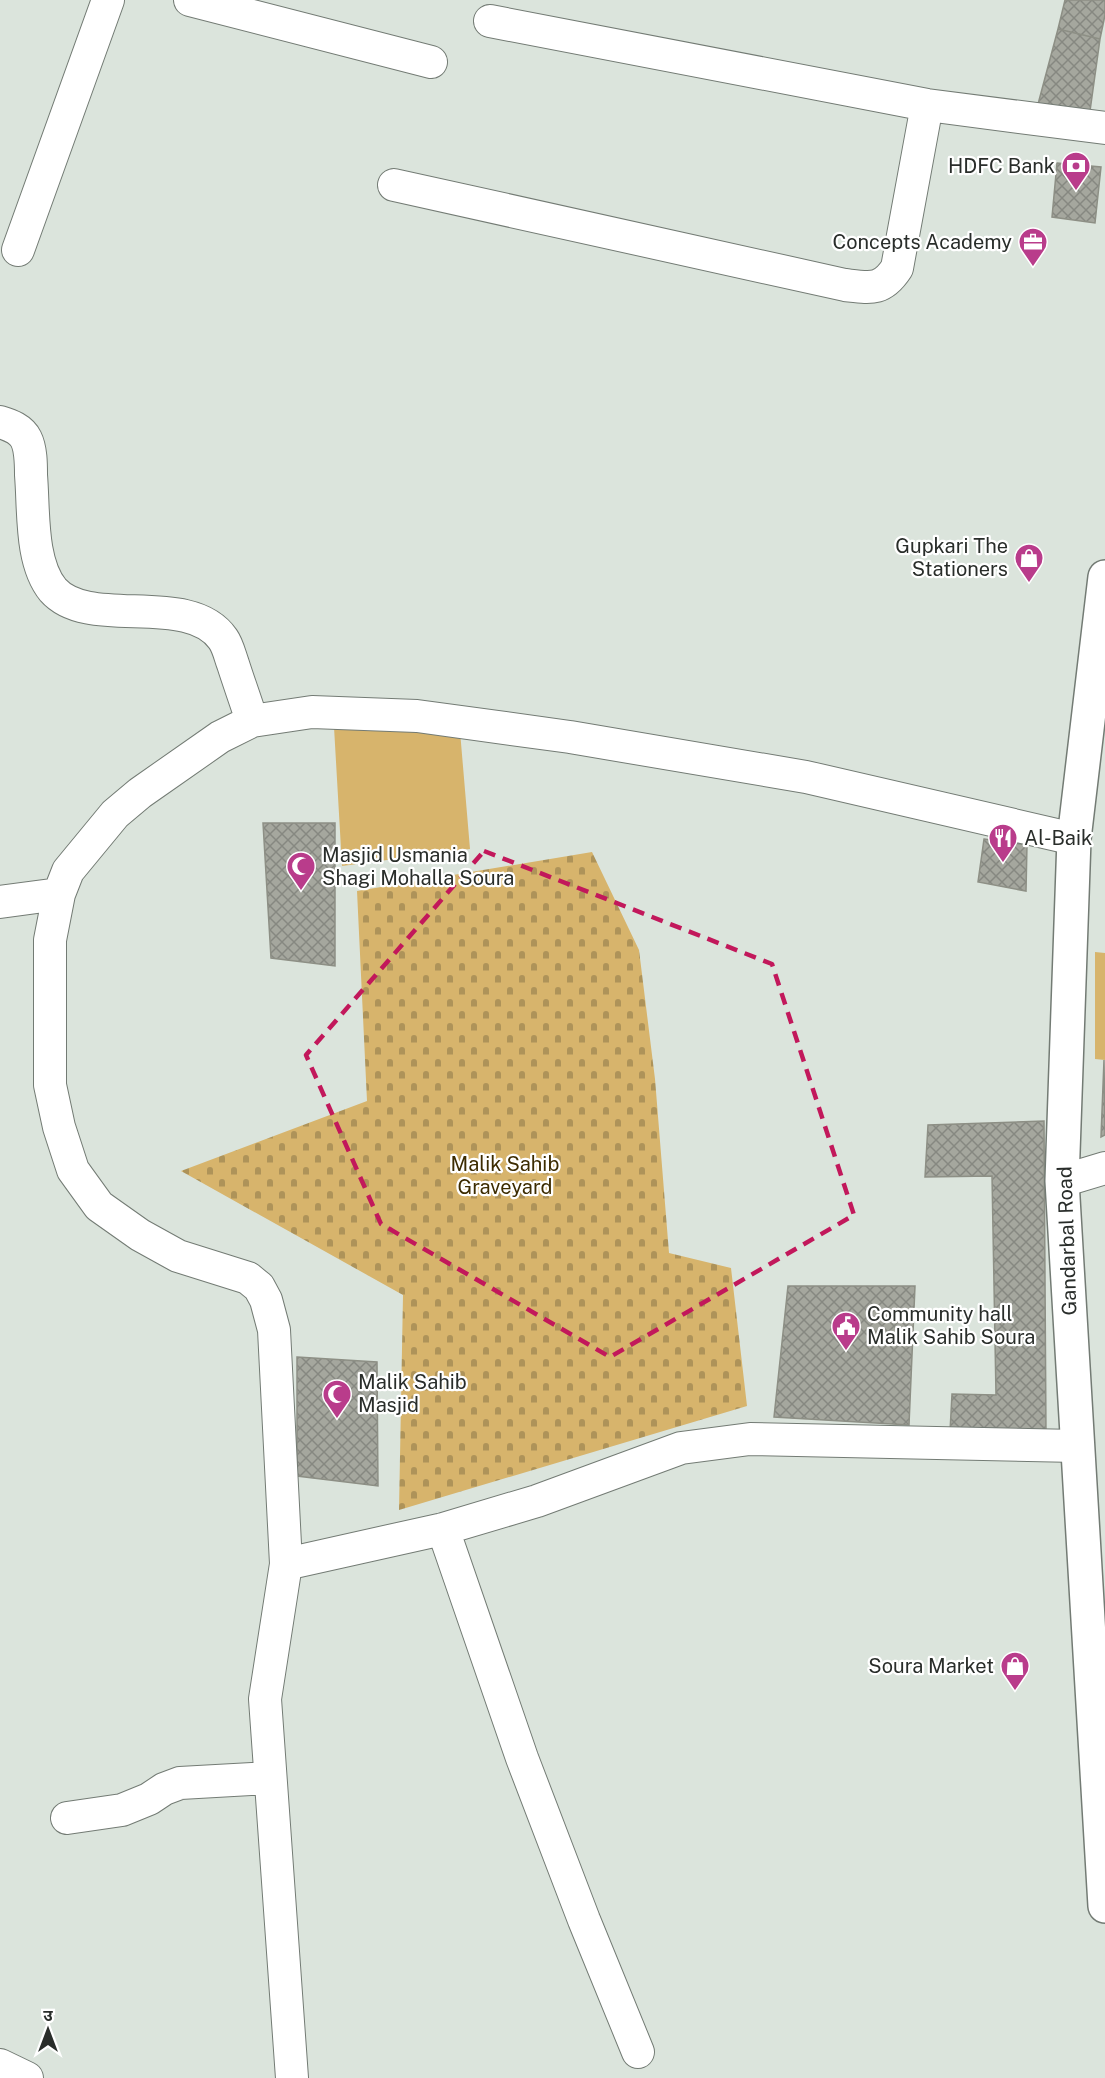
<svg xmlns="http://www.w3.org/2000/svg" width="1105" height="2078" font-family="'Public Sans','Noto Sans Devanagari',sans-serif">
	<defs>
		<pattern id="cemetery-stones" width="16" height="16" patternUnits="userSpaceOnUse" patternTransform="scale(1.5)"><rect width="16" height="16" fill="#d7b46c"/><path d="M2 7V4a2 2 0 0 1 4 0v3zM10 15v-3a2 2 0 0 1 4 0v3z" fill="#ae9359"/></pattern>
		<pattern id="building-cross-hatch" width="8" height="8" patternUnits="userSpaceOnUse" patternTransform="scale(1.5)"><rect width="8" height="8" fill="#a5a79e"/><path d="M0 0l8 8M0 8l8-8" fill="none" stroke="#868881"/></pattern>
	</defs>
	<rect width="100%" height="100%" fill="#dbe4dc"/>
	<path fill="url(#cemetery-stones)" d="M592 852 639 950 655 1079 669 1253 731 1268 747 1406 399 1510 403 1295 181 1171 367 1101 357 891Z"/>
	<path fill="#d7b46c" d="M334 727 460 731 470 849 342 866Z
		M1095 952 1105 953V1060L1095 1059Z"/>
	<path fill="url(#building-cross-hatch)" stroke="#8d8f85" stroke-width="1.5" d="M1065 0H1105V15L1100 39 1058 29Z
		M1058 29 1100 39 1089 118 1037 108Z
		M1057 163 1101 167 1095 223 1052 217Z
		M263 823H335V966L271 958Z
		M984 839 1027 845 1026 891 978 882Z
		M1104 1060 1105 1135 1101 1137Z
		M1044 1121 1046 1434 950 1432 952 1394 996 1395 992 1176 925 1177 928 1125Z
		M788 1286H915L909 1425 774 1417Z
		M297 1357 377 1362 378 1486 297 1476Z"/>
	<g fill="none" stroke-linecap="round" stroke-linejoin="round">
		<g stroke="#737b74" stroke-width="34">
			<path id="street" d="M190 0 431 62
				M490 21 927 105 1105 128
				M394 185 845 285C871 288 882 291 897 268L927 105
				M18 250 108 0
				M0 422C10 425 21 429 26 439 31 449 31 464 31 475 34 510 30 562 53 590 89 631 189 590 223 639 228 646 230 656 233 664 239 683 246 702 252 721
				M0 902 59 894
				M1062 1181 1105 1168
				M443 1529 522 1758 584 1920 638 2052
				M286 1564 443 1529 537 1501 681 1448 750 1439 1077 1446
				M67 1818 122 1810 149 1799 164 1789 180 1783 270 1778
				M0 2065 27 2078
				M292 2078 265 1699 286 1564 274 1330 266 1300 259 1287 248 1278 178 1256 140 1235 99 1206 73 1170 59 1127 50 1085V940L59 894 68 871 115 814 140 793 220 737 252 721 312 712 417 716 570 737 806 777 1074 839"/>
		</g>
		<g stroke="#737b74" stroke-width="36">
			<path id="primary" d="M1105 577 1074 839 1062 1181 1105 1906"/>
		</g>
		<use href="#street" stroke="#fff" stroke-width="32"/>
		<use href="#primary" stroke="#fff" stroke-width="33"/>
	</g>
	<path fill="none" stroke="#c2185b" stroke-width="4.5" stroke-dasharray="12 8" stroke-linejoin="round" d="M484 851 772 964 854 1215 610 1357 381 1224 306 1055Z"/>
	<defs>
		<g id="bank-pin" transform="scale(1.5)"><path d="M0 17L-7.5 6A9.5 9.5 0 1 1 7.5 6Z" fill="#b93c8b" stroke="#fff"/><path d="M-6-4H6V4H-6ZM0-2.3a2.3 2.3 0 1 0 0 4.6a2.3 2.3 0 1 0 0-4.6Z" fill="#fff"/></g>
		<g id="office-pin" transform="scale(1.5)"><path d="M0 17L-7.5 6A9.5 9.5 0 1 1 7.5 6Z" fill="#b93c8b" stroke="#fff"/><path d="M-6-3h4V-5.5h4V-3h4V5H-6ZM-1-4.5V-3h2v-1.5ZM-6 0V1H6V0Z" fill="#fff"/></g>
		<g id="shop-pin" transform="scale(1.5)"><path d="M0 17L-7.5 6A9.5 9.5 0 1 1 7.5 6Z" fill="#b93c8b" stroke="#fff"/><path d="M-5-2.5h2.3a2.7 3.5 0 0 1 5.4 0H5L5.5 6h-11ZM-1.5-2.5h3a1.5 2.3 0 0 0-3 0Z" fill="#fff"/></g>
		<g id="restaurant-pin" transform="scale(1.5)"><path d="M0 17L-7.5 6A9.5 9.5 0 1 1 7.5 6Z" fill="#b93c8b" stroke="#fff"/><path d="M-5-6h1v4h1v-4h1v4h1v-4h1v5L-1.5 .5V6h-2V.5L-5-1ZM5-6V6H3V1.5H1.5Q1.5-4 5-6Z" fill="#fff"/></g>
		<g id="mosque-pin" transform="scale(1.5)"><path d="M0 17L-7.5 6A9.5 9.5 0 1 1 7.5 6Z" fill="#b93c8b" stroke="#fff"/><path d="M3.5-4.9A6 6 0 1 0 3.5 4.9A5 5 0 1 1 3.5-4.9Z" fill="#fff"/></g>
		<g id="civic-pin" transform="scale(1.5)"><path d="M0 17L-7.5 6A9.5 9.5 0 1 1 7.5 6Z" fill="#b93c8b" stroke="#fff"/><path d="M-.6-6.5H3V-4.5H.6V-3L4-1V1h2V6H-6V1h2V-1L-.6-3ZM-1.2 2.5V6h2.4V2.5Z" fill="#fff"/></g>
	</defs>
	<g fill-rule="evenodd">
		<use href="#bank-pin" x="1076" y="166"/>
		<use href="#office-pin" x="1033" y="242"/>
		<use href="#shop-pin" x="1029" y="558"/>
		<use href="#restaurant-pin" x="1003" y="838"/>
		<use href="#mosque-pin" x="301" y="866"/>
		<use href="#civic-pin" x="846" y="1326"/>
		<use href="#mosque-pin" x="337" y="1394"/>
		<use href="#shop-pin" x="1015" y="1666"/>
	</g>
	<g text-anchor="middle" dominant-baseline="central" stroke-width="4.5" stroke-linejoin="round" paint-order="stroke">
		<g font-size="20" fill="#292d2a" stroke="#fff" text-anchor="end">
			<text x="1055" y="166">HDFC Bank</text>
			<text x="1012" y="242">Concepts Academy</text>
			<text x="1008" y="546">Gupkari The<tspan x="1008" dy="23">Stationers</tspan></text>
			<text x="1024" y="838" text-anchor="start">Al-Baik</text>
			<text x="322" y="855" text-anchor="start">Masjid Usmania<tspan x="322" dy="23">Shagi Mohalla Soura</tspan></text>
			<text x="867" y="1314" text-anchor="start">Community hall<tspan x="867" dy="23">Malik Sahib Soura</tspan></text>
			<text x="358" y="1382" text-anchor="start">Malik Sahib<tspan x="358" dy="23">Masjid</tspan></text>
			<text x="994" y="1666">Soura Market</text>
		</g>
		<g font-size="20" fill="#3c2b00" stroke="#fff">
			<text x="505" y="1164">Malik Sahib<tspan x="505" dy="23">Graveyard</tspan></text>
		</g>
		<g font-size="20" fill="#292d2a" stroke="#fff">
			<text transform="translate(1067 1241) rotate(-92)">Gandarbal Road</text>
		</g>
	</g>
	<g transform="translate(48 2030)" stroke="#ffffff" stroke-width="4.5" paint-order="stroke">
	<path d="M0-4.5L10 22L0 15L-10 22Z" fill="#292d2a"/>
	<text y="-9" font-size="16" font-weight="bold" text-anchor="middle" fill="#292d2a">उ</text>
	</g>
</svg>
